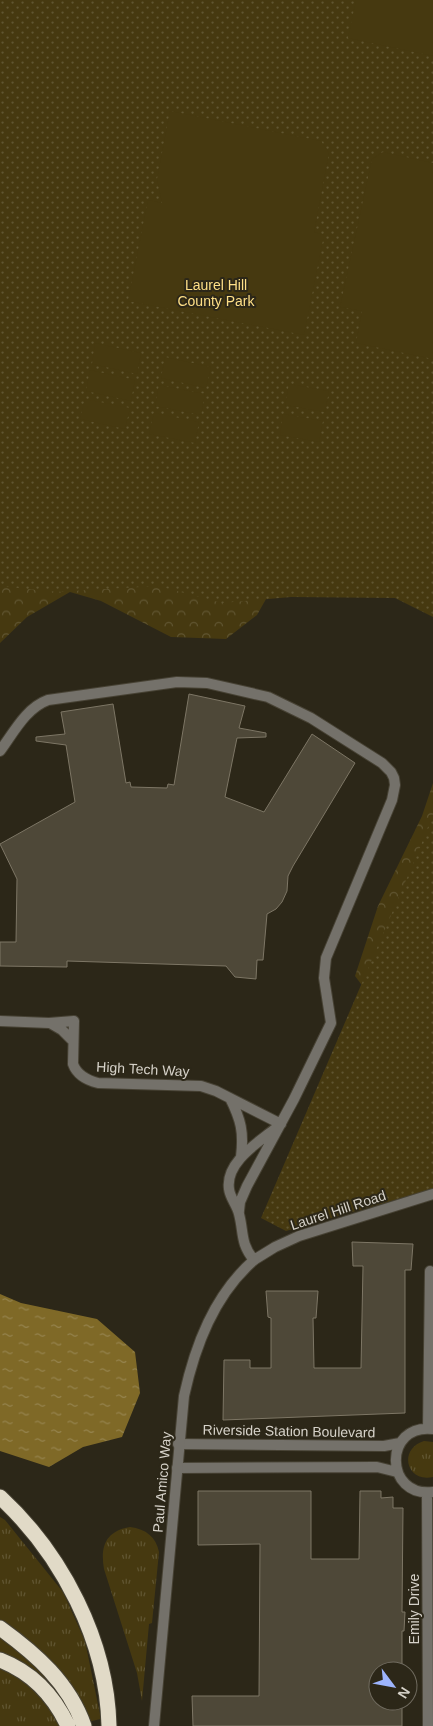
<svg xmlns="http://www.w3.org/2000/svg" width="433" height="1726" font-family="Arial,sans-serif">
	<defs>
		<pattern id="grass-tufts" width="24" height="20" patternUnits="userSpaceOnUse" patternTransform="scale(1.25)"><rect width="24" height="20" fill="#463910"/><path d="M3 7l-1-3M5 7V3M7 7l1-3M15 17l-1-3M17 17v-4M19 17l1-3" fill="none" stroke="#605531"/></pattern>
		<pattern id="forest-crowns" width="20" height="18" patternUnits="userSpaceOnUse" patternTransform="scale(1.25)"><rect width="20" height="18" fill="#463910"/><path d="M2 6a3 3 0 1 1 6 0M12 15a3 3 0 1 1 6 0" fill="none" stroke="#605531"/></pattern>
		<pattern id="park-dots" width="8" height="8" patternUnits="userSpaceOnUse" patternTransform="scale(1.25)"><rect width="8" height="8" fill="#463910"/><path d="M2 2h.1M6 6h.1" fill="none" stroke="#605531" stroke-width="1.8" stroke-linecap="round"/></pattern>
		<pattern id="water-ripples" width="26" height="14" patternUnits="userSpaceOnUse" patternTransform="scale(1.25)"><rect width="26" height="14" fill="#7f6927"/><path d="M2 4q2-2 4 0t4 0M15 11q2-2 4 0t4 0" fill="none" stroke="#96844f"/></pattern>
	</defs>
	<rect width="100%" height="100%" fill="#2c2718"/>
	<path fill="url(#grass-tufts)" d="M424 1441 433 1442V1477C406 1483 398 1449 424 1441Z
		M0 1517 5 1520 63 1592 85 1641 101 1719 68 1726H0Z
		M130 1527C146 1529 156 1537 159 1552L152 1623 149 1624 142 1701 137 1673 104 1569C100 1546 106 1531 130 1527Z"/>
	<path fill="url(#forest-crowns)" d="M0 334 266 599 257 615 226 639 171 637 101 601 70 592 27 617 0 643Z
		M433 783V940L367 992 355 976 378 906 422 816Z"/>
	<path fill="url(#park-dots)" d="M0 0H433V617L395 598 291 597 222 603 158 586 55 592 0 586Z
		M433 814V1189L286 1231 261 1218 419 850Z"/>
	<path fill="#463910" d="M356 0H433V56L348 38Z
		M170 111 321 141 329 153 314 232 324 235 304 335 128 301 148 200 162 203 157 179Z
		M383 152 433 163V359L356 343 362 311 340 307 372 159Z
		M95 343 141 353 137 374 92 364Z
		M165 357 211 367 206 388 161 378Z
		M90 370 135 380 131 401 86 391Z
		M289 384 329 391 325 412 285 405Z
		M159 385 205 394 201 415 155 406Z
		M85 399 130 408 125 429 80 419Z
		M154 413 199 422 195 443 149 434Z
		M283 414 323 421 319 442 280 435Z"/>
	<path fill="url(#water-ripples)" d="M0 1294 21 1303 97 1319 135 1352 140 1393 122 1437 83 1447 49 1467 0 1451Z"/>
	<path fill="#4e4838" stroke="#7d7665" d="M189 694 245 706 239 728 266 733V737L237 738 225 797 264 812 312 734 355 763 293 866 288 876 287 891 282 902 276 909 267 914 263 960H257L256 979 235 977 226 966 67 961V967L0 966V942H16L17 879 0 844 75 802 66 745 36 741V737L65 734 61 712 113 704 126 783 130 782 131 787 167 788 168 784 174 785Z
		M352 1242 413 1244 411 1270H405V1413L223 1420 224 1360H250V1368H271V1318L268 1317 266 1291H318L316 1318H313L314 1368H361L363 1266H353Z
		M198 1491H311V1559H359L360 1491H381V1498L393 1497V1508H403L402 1612H405L404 1631H402V1671H378V1701H402V1726H193L192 1696H259L260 1544 198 1545Z"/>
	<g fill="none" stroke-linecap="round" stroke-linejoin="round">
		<g stroke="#474234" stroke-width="12">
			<path id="minor" d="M0 751C14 732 26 708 48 700L177 682 207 683 268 697 311 718 382 763 391 772 394 778 395 785 392 800 326 958 324 978 331 1023 294 1099 247 1186 240 1202 239 1211
				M0 1021 49 1023 74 1021 73 1064C77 1075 86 1080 98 1083L201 1086 216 1091 281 1124
				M50 1023 62 1030 73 1041
				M230 1098C241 1120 244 1132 241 1157
				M276 1128C259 1142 225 1162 229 1189 230 1198 237 1205 239 1214 244 1233 240 1243 254 1260L275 1247 299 1236 433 1194
				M428 1428 430 1271
				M178 1444 384 1446 400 1443
				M177 1468 377 1467 397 1472
				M433 1492C384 1498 383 1423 433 1429
				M427 1493 428 1726"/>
		</g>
		<g stroke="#474234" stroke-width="12">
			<path id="tertiary" d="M154 1726 184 1396C195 1346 214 1295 254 1260"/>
		</g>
		<g stroke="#474234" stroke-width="17">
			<path id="motorway" d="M0 1497C62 1554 107 1641 109 1726
				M0 1628C36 1654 69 1683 84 1726
				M0 1660C31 1672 54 1696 68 1726"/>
		</g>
		<use href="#minor" stroke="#74716a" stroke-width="10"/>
		<use href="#tertiary" stroke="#74716a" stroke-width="10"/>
		<use href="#motorway" stroke="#e1dac7" stroke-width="15"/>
	</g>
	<g text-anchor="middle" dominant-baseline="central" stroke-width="4" stroke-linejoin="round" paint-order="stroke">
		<g font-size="14" fill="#fedf87" stroke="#2c2718">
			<text x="216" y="285">Laurel Hill<tspan x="216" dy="16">County Park</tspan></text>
		</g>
		<g font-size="14" fill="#d6d2c9" stroke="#2c2718">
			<text transform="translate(143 1069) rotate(3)">High Tech Way</text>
			<text transform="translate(338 1210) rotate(-18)">Laurel Hill Road</text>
			<text transform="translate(289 1431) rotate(1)">Riverside Station Boulevard</text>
			<text transform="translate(162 1482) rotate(-85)">Paul Amico Way</text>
			<text transform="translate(414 1609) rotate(-90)">Emily Drive</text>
		</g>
	</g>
	<g transform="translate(393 1686) rotate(122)"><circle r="24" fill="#2c2718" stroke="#706b5f"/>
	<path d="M0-4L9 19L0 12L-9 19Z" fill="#9db4fd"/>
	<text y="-8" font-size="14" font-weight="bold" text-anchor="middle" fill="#d6d2c9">N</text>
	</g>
</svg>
